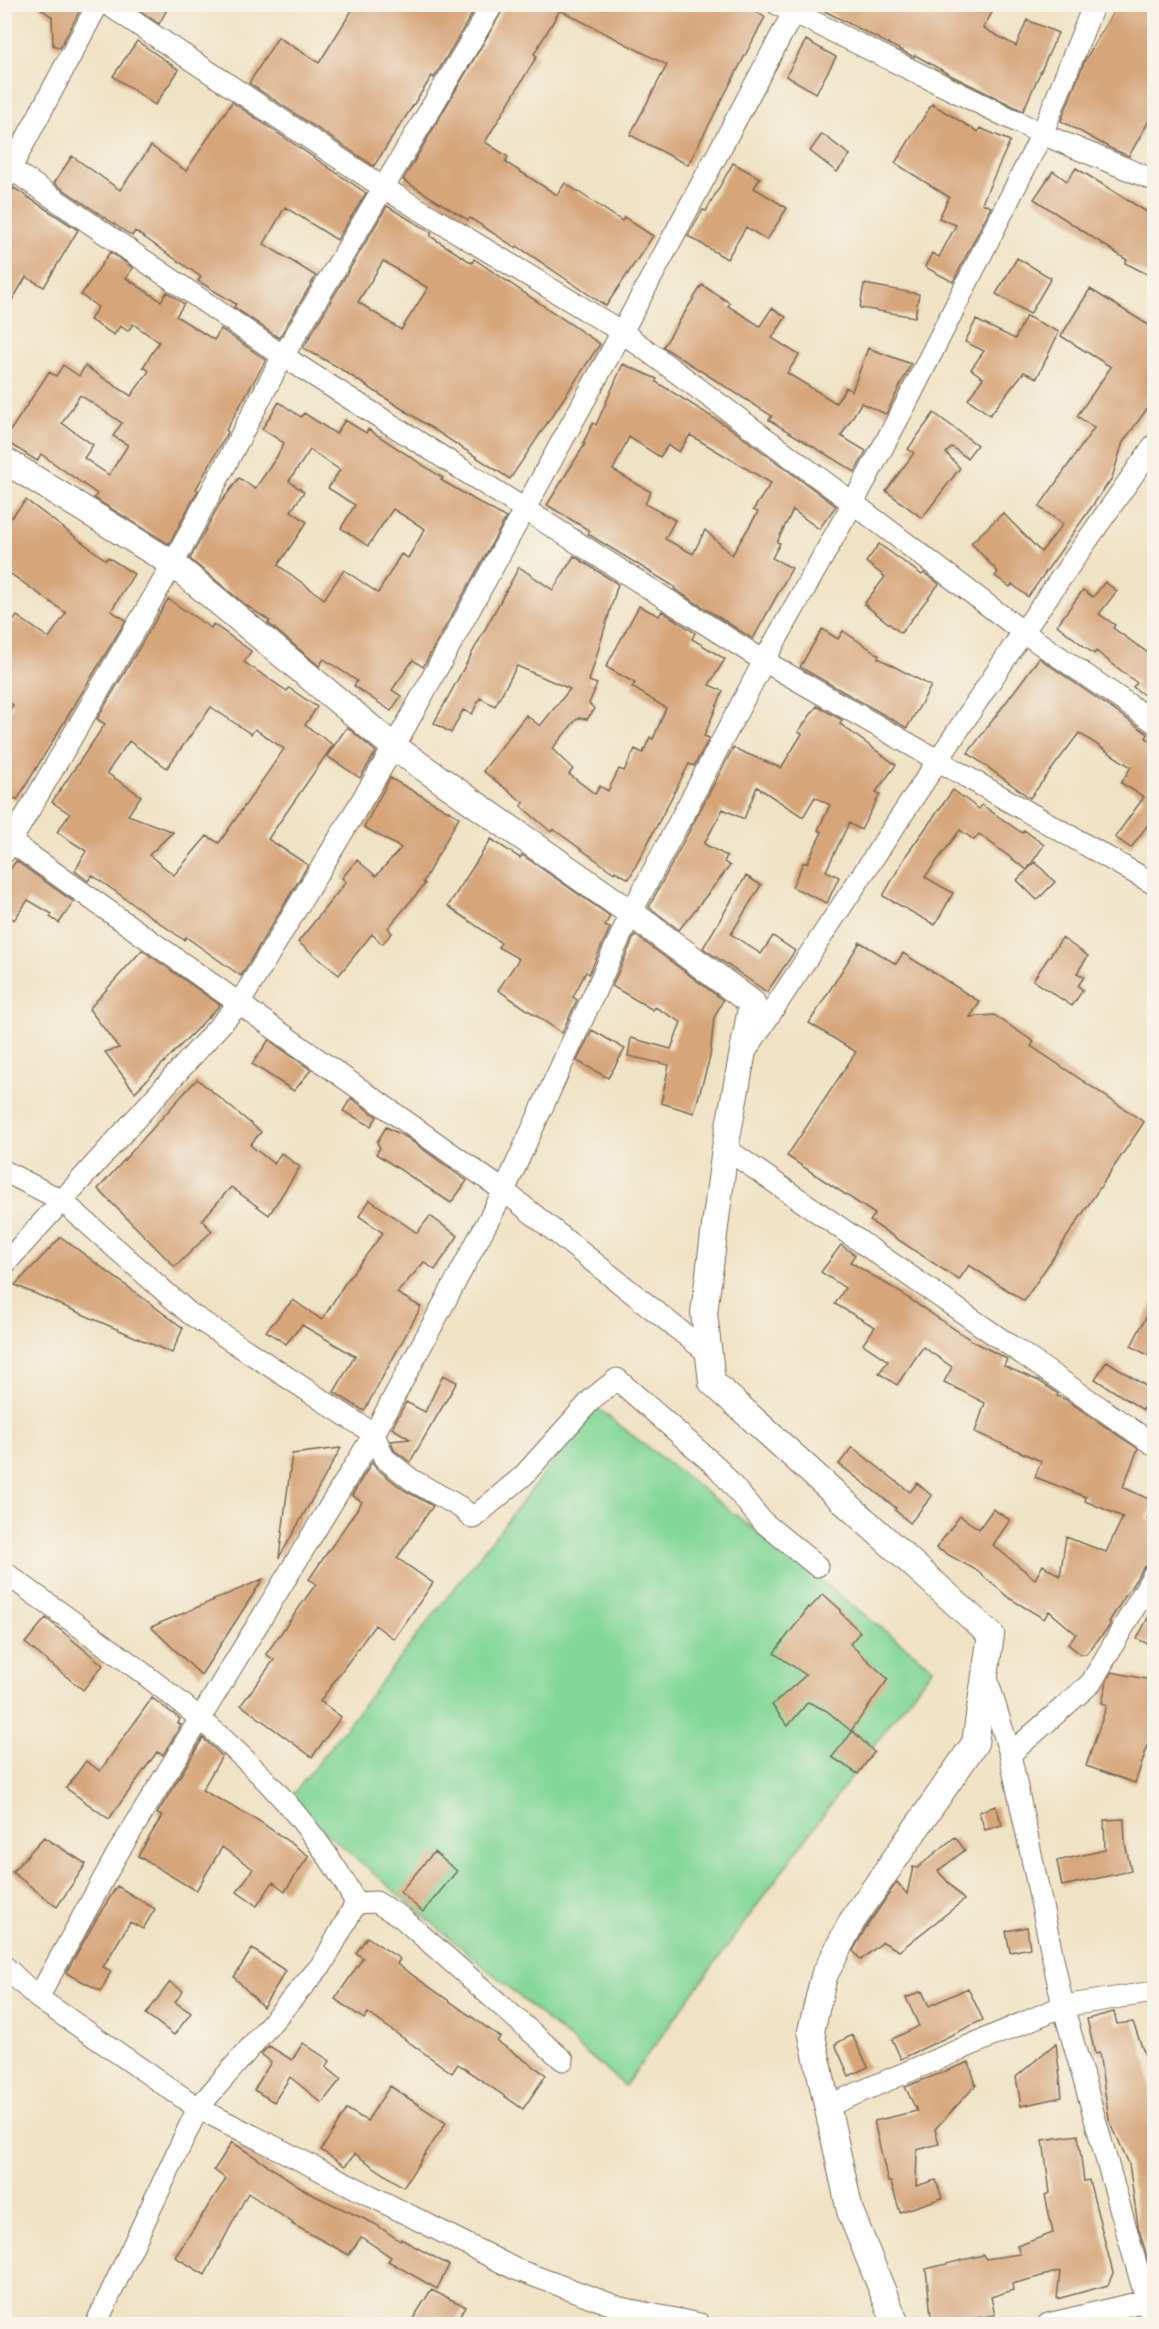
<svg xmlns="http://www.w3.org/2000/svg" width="1159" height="2329" font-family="Vollkorn,serif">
	<rect width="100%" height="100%" fill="#f7f3e8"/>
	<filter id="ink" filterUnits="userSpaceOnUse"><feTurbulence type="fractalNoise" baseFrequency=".0167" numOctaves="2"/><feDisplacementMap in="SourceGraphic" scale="12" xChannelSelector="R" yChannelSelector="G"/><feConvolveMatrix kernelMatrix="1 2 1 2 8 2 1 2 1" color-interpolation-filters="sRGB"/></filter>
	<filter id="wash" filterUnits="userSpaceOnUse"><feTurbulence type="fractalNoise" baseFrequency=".008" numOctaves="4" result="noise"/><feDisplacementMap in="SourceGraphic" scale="24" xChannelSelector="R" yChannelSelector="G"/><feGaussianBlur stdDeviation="1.35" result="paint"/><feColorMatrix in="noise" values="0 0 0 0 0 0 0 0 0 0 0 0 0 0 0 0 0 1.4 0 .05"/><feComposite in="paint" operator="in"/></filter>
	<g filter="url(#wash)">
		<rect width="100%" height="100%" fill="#f0e2c5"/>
		<path fill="#83d799" stroke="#5f805c" stroke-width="1.5" d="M596 1407 933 1668 892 1721 625 2086 288 1801Z"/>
		<g id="blocks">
			<path fill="#d6a57a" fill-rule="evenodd" d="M35 4H83L60 48 53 45 52 17Z
				M131 4H170L159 24Z
				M356 4H478L434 78 432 76 374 166 249 83 278 37 319 63Z
				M506 4H741L765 17 688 165 630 135 667 65 560 10 534 54 537 56 485 142 508 157 505 162 557 195 565 183 622 221 624 217 653 236 606 306 517 246 516 248 470 218 468 220 403 180Z
				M811 4H997L983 28 1016 46 1027 20 1058 33 1023 111 952 76 915 55 914 57Z
				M1118 4H1155V110L1129 156 1110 148 1061 121 1085 60Z
				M806 40 836 57 816 93 786 76Z
				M137 41 179 70 155 105 113 76Z
				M232 102 366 193 337 240 285 207 264 244 316 276 279 338 234 307 236 304 198 281 201 277 135 231 132 236 54 183 72 156 120 190 151 146 186 171Z
				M932 104 978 132 980 128 1010 141 982 203 991 207 953 282 925 267 932 253 939 257 956 225 939 218 949 197 895 163Z
				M822 134 850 155 837 172 810 151Z
				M733 163 760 178 754 188 787 208 767 240 746 227 727 259 688 236 703 210 706 211Z
				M1076 168 1155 217V278L1125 263 1127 260 1034 199 1053 171 1067 181Z
				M14 188 78 230 44 287 26 277 4 314V208Z
				M387 206 432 233 430 236 472 263 474 259 600 344 510 479 336 366 303 348ZM383 261 428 288 401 330 358 302Z
				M110 252 133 268 126 278 161 301 167 292 184 304 176 316 214 340 221 329 266 360 226 430 228 432 196 489 198 490 169 544 94 498 97 494 41 454 37 461 4 440 49 372 56 376 63 365 79 376 85 366 131 396 149 371 143 367 159 342 133 324 128 331 120 326 114 335 90 320 98 307 81 295ZM80 395 122 423 113 436 128 445 109 475 84 458 93 445 62 423Z
				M1017 258 1051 278 1030 314 996 294Z
				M864 284 919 294 915 317 860 308Z
				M702 285 730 303 728 306 760 326 772 308 786 317 772 338 799 355 787 373 836 403 846 387 852 391 868 348 911 364 886 414 861 403 841 436 866 451 855 472 769 420 772 416 663 347Z
				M1090 289 1155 329V398L1123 442 1112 478 1028 597 1012 584 1010 587 995 576 998 572 971 543 1003 513 1041 552 1063 524 1039 507 1094 428 1077 416 1111 367 1061 336Z
				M1026 316 1059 332 1037 378 1024 372 990 415 968 399 983 378 971 369 984 351 965 342 976 320 1015 339Z
				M623 364 657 379 656 382 730 428 836 506 819 529 793 510 777 542 780 543 772 558 792 568 753 639 674 589 675 587 588 534 590 531 547 505 585 444 583 443 593 423 596 425ZM690 435 771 483 753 510 758 512 732 555 705 530 693 554 665 539 675 520 645 504 651 492 613 470 629 437 660 457 668 445 679 452Z
				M279 402 301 417 304 413 336 434 345 420 366 433 368 429 443 478 441 480 506 518 423 667 413 660 392 690 401 696 391 711 354 686 357 681 324 659 319 666 268 623 270 621 247 606 190 559 219 505 239 478 255 489 276 458 284 443 262 429ZM310 450 340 470 328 488 355 505 341 528 368 546 393 509 425 529 408 558 401 554 378 593 344 570 324 599 278 565 307 522 291 511 304 492 289 481Z
				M934 413 977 445 967 458 952 447 946 453 960 468 922 518 886 491 914 453 908 449Z
				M26 500 106 560 108 557 134 574 111 611 126 620 17 800 4 792 5 717 13 705 4 699V633L17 616 49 638 66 613 4 569V526Z
				M879 544 922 575 924 573 939 584 901 633 864 604 885 577 866 562Z
				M574 556 618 584 589 681 597 684 589 704 595 709 587 719 579 718 575 721 552 749 573 769 569 774 595 794 600 786 608 791 619 769 624 771 635 749 643 753 650 737 653 739 666 708 632 687 635 683 606 667 639 606 659 616 662 611 695 633 692 639 725 659 709 685 723 691 704 736 709 738 694 766 689 764 629 879 615 871 614 873 553 829 551 832 521 806 524 803 483 771 526 715 540 726 570 689 517 666 495 706 480 698 472 714 463 710 451 733 434 723 519 567 553 590Z
				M1105 582 1117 591 1099 614 1115 625 1113 628 1155 658V703L1133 687 1137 683 1096 651 1094 654 1057 625 1083 590 1093 597Z
				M168 599 211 628 213 624 251 651 244 662 287 691 289 688 317 707 305 725 333 745 268 839 308 865 241 976 186 937 184 940 92 875 88 881 75 871 86 851 57 832 70 814 52 802 105 724 97 719ZM211 707 251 734 255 729 284 749 219 843 207 836 174 875 149 855 173 832 128 815 141 796 107 773 129 741 167 768Z
				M822 629 838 639 843 631 879 655 878 658 931 686 907 728 800 667Z
				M1039 658 1148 734 1146 738 1155 743V815L1131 848 1115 837 1144 797 1121 783 1131 767 1079 733 1030 798 968 753Z
				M817 706 842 720 840 724 896 765 876 792 880 794 861 830 849 823 826 871 839 877 827 903 792 887 803 863H807L822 832 818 830 830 805 815 797 803 817 757 787 744 819 723 809 704 844 727 856 724 862 730 866 679 930 649 907 733 748 781 768 802 734 798 732Z
				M347 727 376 752 360 778 327 756Z
				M390 778 459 817 423 882 425 884 388 928 392 933 382 944 372 934 339 975 298 942 346 882 342 878 357 860 376 876 401 848 364 827Z
				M953 790 979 809 982 805 1022 833 1024 830 1044 845 1027 870 979 834 974 840 960 830 925 877 953 893 935 925 883 896 907 854Z
				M491 839 520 858 522 855 610 916 605 926 610 928 589 974 586 972 573 997 577 1000 562 1033 498 990 519 959 498 947 501 943 448 906Z
				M16 861 74 902 59 923 50 917 52 914 28 900 14 920 4 911V878Z
				M1035 862 1055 882 1037 900 1017 880Z
				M746 876 761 885 731 934 761 954 773 936 795 951 767 992 703 948Z
				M635 935 723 1000 714 1018 710 1057 694 1113 661 1103 669 1065 628 1056 631 1038 671 1049 681 1022 655 1007 653 1010 612 986Z
				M1062 938 1088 956 1077 973 1084 977 1078 986 1083 990 1072 1006 1033 980Z
				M860 942 896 964 903 953 980 1002 970 1017 994 1015 1034 1042 1031 1046 1144 1122 1024 1301 969 1265 959 1280 870 1221 875 1214 787 1156 856 1052 809 1023Z
				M142 950 220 1005 135 1092 105 1052 119 1048 89 1009Z
				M592 1030 625 1049 608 1078 577 1061Z
				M269 1040 311 1070 294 1091 252 1064Z
				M197 1079 261 1132 250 1145 274 1164 281 1153 300 1167 269 1215 231 1187 202 1220 212 1231 175 1267 98 1189Z
				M351 1098 377 1117 371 1126 343 1111Z
				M386 1127 406 1137 467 1181 451 1203 376 1154 380 1148 377 1142Z
				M370 1200 417 1233 430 1216 458 1236 435 1270 424 1262 397 1293 421 1307 364 1411 334 1392 355 1356 302 1325 286 1344 266 1331 293 1300 322 1320 345 1283 383 1233 359 1216Z
				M61 1237 183 1328 172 1353 15 1285Z
				M841 1245 855 1255 850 1262 890 1286 971 1340 1005 1358 1007 1359 1004 1366 1039 1381 1058 1394 1057 1396 1065 1399 1138 1449 1123 1487 1155 1502 1147 1519 1155 1523V1559L1143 1568 1109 1622 1111 1623 1108 1628 1086 1654H1080L1068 1644 1076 1634 1049 1611 1044 1619 1009 1598 976 1570 936 1548 960 1516 979 1529 993 1509 1010 1520 993 1545 1035 1579 1043 1565 1060 1576 1066 1537 1106 1552 1123 1517 1085 1501 1086 1497 1035 1477 1041 1461 975 1432 985 1403 944 1382 952 1367 923 1347 897 1385 879 1373 888 1361 863 1344 875 1327 835 1304 845 1288 821 1272Z
				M1155 1300V1359L1131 1346Z
				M1107 1361 1155 1392 1143 1410 1095 1379Z
				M443 1375 457 1382 410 1462 394 1450 391 1441 410 1439 392 1428 406 1402 425 1412Z
				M852 1447 910 1492 917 1483 932 1496 910 1523 895 1510 896 1508 839 1464Z
				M341 1448 279 1558 292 1454Z
				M372 1462 376 1468 404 1490 433 1506 397 1558 433 1583 394 1639 375 1625 320 1701 341 1717 312 1757 241 1705 274 1660 266 1654 316 1584 309 1579 362 1502 352 1495Z
				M263 1579 201 1675 151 1627Z
				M823 1594 841 1610 840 1612 860 1632 850 1644 888 1679 851 1731 827 1711 808 1702 788 1726 772 1705 806 1675 774 1653 809 1607 810 1608Z
				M1155 1604V1647L1137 1639Z
				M46 1618 103 1665 83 1690 25 1643Z
				M1112 1672 1155 1681V1725L1135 1783 1086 1766 1107 1705 1102 1703 1107 1681Z
				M152 1698 180 1719 178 1723 181 1725 163 1755 157 1752 109 1819 66 1788 86 1761 100 1771Z
				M853 1731 874 1752 858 1774 832 1757Z
				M203 1738 222 1756 202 1790 259 1821 309 1856 285 1891 273 1882 257 1906 237 1892 253 1869 222 1847 196 1891 138 1856 162 1816 157 1814Z
				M996 1806 1002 1825 985 1830 979 1812Z
				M1124 1819 1125 1843 1131 1871 1062 1886 1057 1861 1105 1850 1104 1820Z
				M44 1837 86 1864 57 1907 12 1872Z
				M955 1837 965 1850 938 1871 964 1900 899 1951 883 1942 861 1960 853 1951 865 1929 897 1882 907 1894 913 1867 917 1868Z
				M434 1852 457 1871 423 1912 400 1892Z
				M117 1886 155 1909 143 1929 130 1922 103 1967 111 1971 101 1991 66 1973 97 1918Z
				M1027 1927 1030 1948 1010 1952 1006 1931Z
				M367 1937 400 1959 397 1964 500 2037 497 2041 546 2075 523 2109 458 2064 452 2073 368 2013 364 2019 335 1999 363 1958 356 1953Z
				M252 1949 286 1971 263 2007 234 1977Z
				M170 1982 183 1991 175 2002 191 2013 174 2035 146 2014Z
				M968 1988 983 2020 901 2059 892 2039 919 2026 906 1998 922 1991 929 2006Z
				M1114 2012 1117 2024 1133 2022 1146 2058 1155 2121V2271H1151L1138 2226 1129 2164 1109 2119 1099 2053 1095 2054 1087 2019Z
				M852 2035 868 2067 849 2076 835 2044Z
				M303 2043 330 2061 326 2067 341 2079 322 2103 290 2077 274 2102 254 2090 271 2062 261 2054 269 2046 292 2060Z
				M1056 2043 1062 2097 1021 2106 1016 2077Z
				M969 2062 976 2085 935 2129 939 2144 917 2150 916 2186 936 2180 942 2198 900 2212 891 2182H888L874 2121 917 2111 905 2087Z
				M390 2086 446 2123 403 2187 355 2154 345 2166 321 2150 347 2109 367 2121Z
				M1078 2135 1084 2181 1089 2180 1113 2273 1108 2285 1057 2299 1060 2271 1012 2284 1013 2290 991 2297 995 2315 932 2325 926 2269 983 2255 986 2259 1020 2254 1017 2246 1053 2233 1045 2195 1050 2193 1043 2140Z
				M232 2142 311 2194 375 2224 400 2241 401 2239 449 2265 437 2289 388 2261 391 2257 361 2237 349 2255 292 2224 293 2223 248 2193 205 2275 175 2257 226 2179 214 2170Z
				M431 2290 465 2306 454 2325H409Z"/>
		</g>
	</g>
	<g filter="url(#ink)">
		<use href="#blocks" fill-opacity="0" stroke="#7a6a58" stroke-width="1.5"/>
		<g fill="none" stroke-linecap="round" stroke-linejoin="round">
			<g stroke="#7a6a58" stroke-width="23">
				<path id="minor" d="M107 4 384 188 622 332 853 503 1023 632 1154 722
					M777 4 1042 134 1154 180
					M4 164 283 356 764 661 1154 884
					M5 179 98 4
					M4 837 504 1191 708 1353
					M4 853 173 564 283 356 493 4
					M745 1052 1023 632 1154 445
					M725 1148 1154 1445
					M4 1171 61 1200 189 1313 374 1434 384 1458 412 1480 460 1507 473 1518 523 1476 592 1399 617 1379 718 1468 763 1522 817 1566
					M4 1265 239 1004 394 747 622 332 798 4
					M4 1572C132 1666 280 1758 356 1903L323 1963 198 2108 96 2324
					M986 1675 1010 1754 1063 2006 1153 2324
					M1010 1754 1091 1683 1154 1574
					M356 1903 376 1902 401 1917 563 2060
					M4 1966 38 1998 198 2108 515 2269 621 2308 700 2324
					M38 1998 116 1856 374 1434 504 1191 631 913 764 661 853 503 908 400 1042 134 1094 4
					M827 2106 1063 2006 1154 1992
					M1048 2324 1154 2299"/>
			</g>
			<g stroke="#7a6a58" stroke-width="28">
				<path id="tertiary" d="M4 460 173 564 394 747 631 913 752 1003 725 1148 704 1313 712 1382 991 1635 975 1743 852 1921 824 1976 811 2031 850 2211 896 2324"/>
			</g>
			<use href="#minor" stroke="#fff" stroke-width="21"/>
			<use href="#tertiary" stroke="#fff" stroke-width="26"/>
		</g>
	</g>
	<rect width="1159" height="2329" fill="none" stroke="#f7f3e8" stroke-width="24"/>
</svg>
